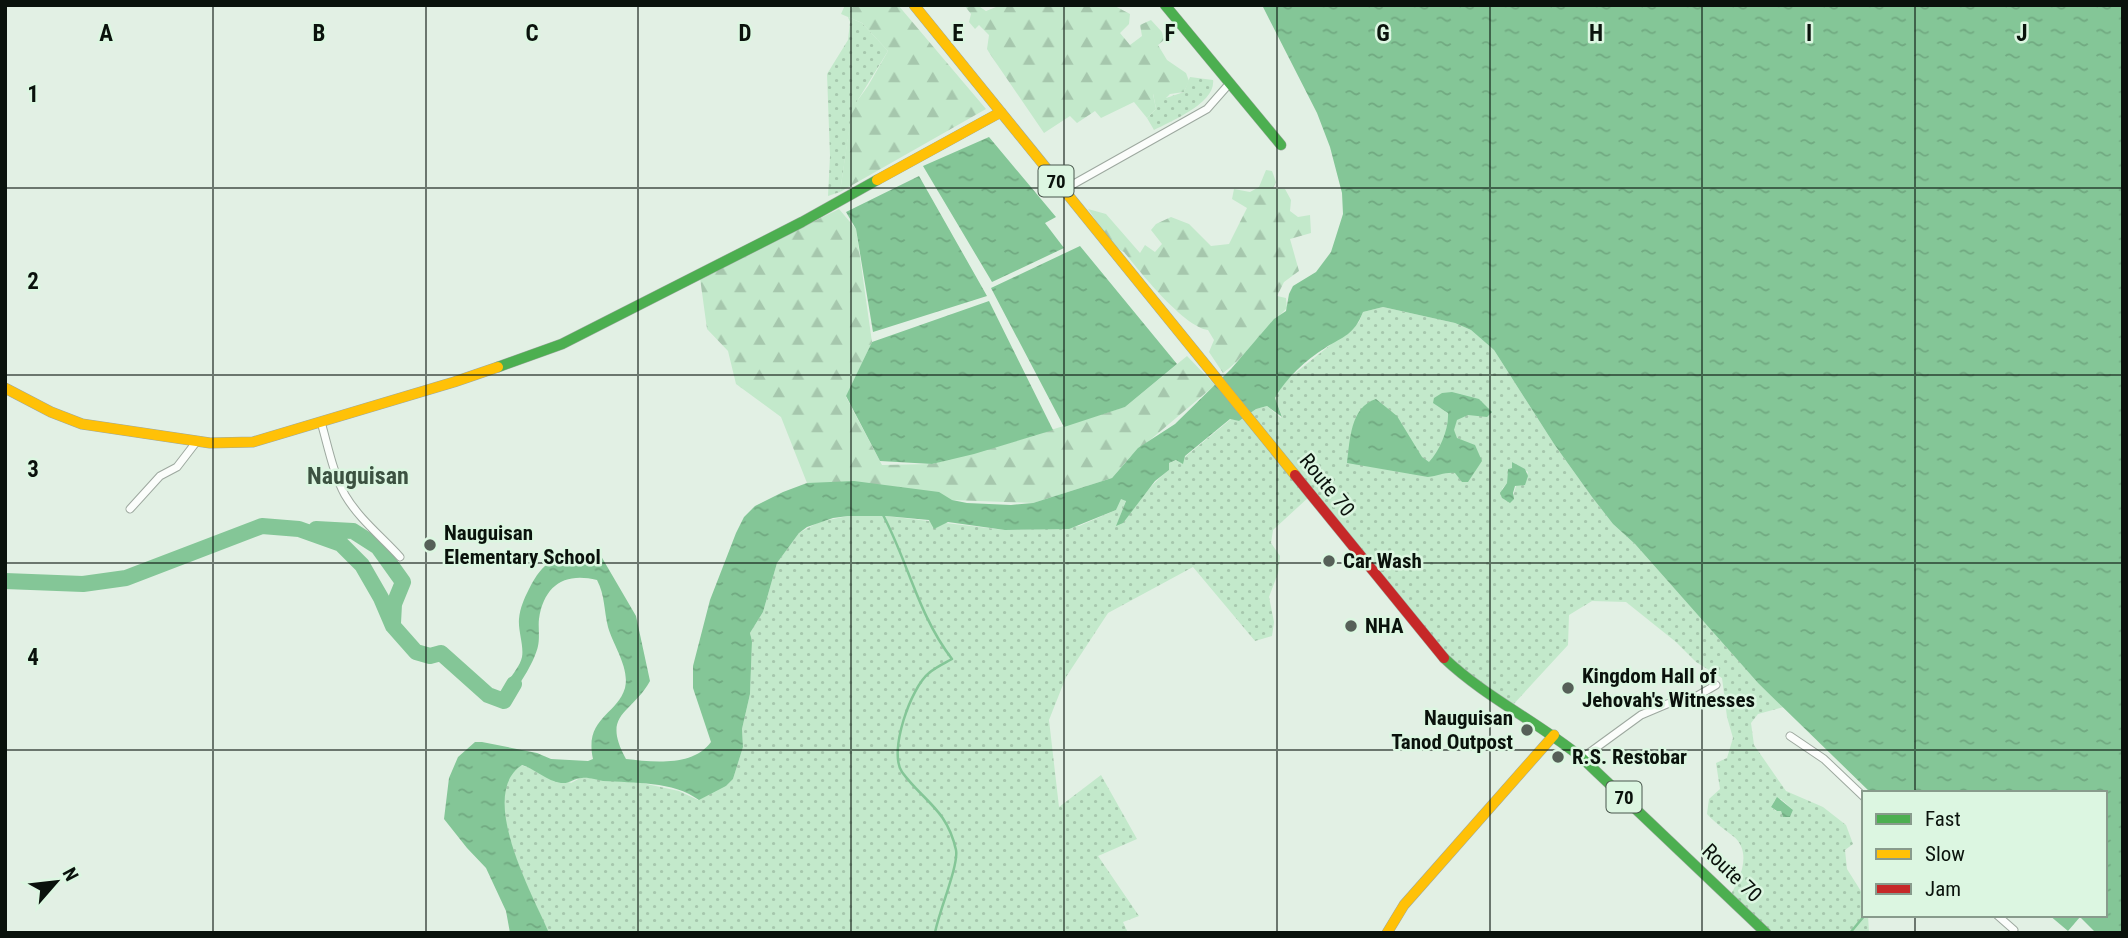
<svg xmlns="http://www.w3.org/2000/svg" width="2128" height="938" font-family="'Roboto Condensed',sans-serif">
	<defs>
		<pattern id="grass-dots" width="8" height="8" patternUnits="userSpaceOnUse" patternTransform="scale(1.75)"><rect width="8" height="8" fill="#c3e9cb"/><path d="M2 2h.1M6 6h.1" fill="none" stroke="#a6c7ad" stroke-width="1.8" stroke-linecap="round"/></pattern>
		<pattern id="forest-firs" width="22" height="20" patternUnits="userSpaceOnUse" patternTransform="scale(1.75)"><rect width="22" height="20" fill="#c3e9cb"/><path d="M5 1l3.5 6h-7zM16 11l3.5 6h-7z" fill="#a6c7ad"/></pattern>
		<pattern id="water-ripples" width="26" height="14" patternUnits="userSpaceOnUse" patternTransform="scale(1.75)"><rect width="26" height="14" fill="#84c697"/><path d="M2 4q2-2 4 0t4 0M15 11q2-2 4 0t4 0" fill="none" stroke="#71a981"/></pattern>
	</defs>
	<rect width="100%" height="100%" fill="#e2f0e4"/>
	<path fill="url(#grass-dots)" fill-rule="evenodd" d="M848 17 862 23 888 51 856 103 850 125 840 192 828 196 830 156 827 74 848 40 850 22Z
		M1190 77 1213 80C1216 103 1171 121 1154 130L1147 118 1156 109 1153 93 1166 98 1184 92Z
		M1383 307 1455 323 1471 330 1494 350 1554 444 1592 497 1613 524 1635 544 1758 683 1784 707 1758 714 1751 723 1754 745 1786 791 1823 807 1846 825 1853 844 1845 850 1847 869 1864 896V915H1868L1869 933H1766L1729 897C1740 880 1753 852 1733 836 1723 828 1715 823 1707 814L1709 799 1720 789 1716 763 1727 758 1733 738 1727 717 1722 678 1696 662 1676 642 1626 602 1592 601 1569 615 1568 645 1511 707 1463 676 1310 496 1273 530 1271 543 1280 556 1278 573 1269 597 1274 622 1272 636 1255 641 1193 567 1108 613 1066 677 1049 720 1059 807 1101 775 1137 839 1098 856 1139 916 1123 922 1128 933H549C533 897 476 795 521 765L571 783 582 777 637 782 679 791 698 800 726 786 733 779 743 747 742 729 750 694 752 641 750 633 763 612 777 563 799 533 819 522 848 516H886L1005 530 1041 529 1079 526 1116 510 1120 498 1126 500 1117 525C1135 508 1149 485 1169 470V463L1185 457 1231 419 1239 421 1256 409 1267 406 1281 418 1282 416 1275 398 1284 382 1359 322 1363 312ZM1512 462 1528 472 1522 485 1519 484 1516 486 1513 496 1507 501 1502 498V489L1507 483 1508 469 1512 468ZM1781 799 1793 810 1790 817H1783L1781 811H1776L1771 807 1775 800Z"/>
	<path fill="url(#forest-firs)" d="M845 5H898L986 109 840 192 852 108 868 86 888 51 862 23 841 14Z
		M964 5H977L986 11 1001 5H1113L1130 14 1129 24 1120 33 1130 45 1142 36 1140 25 1151 20 1162 32 1164 40 1158 45 1167 60 1186 73 1189 81 1184 92 1170 94 1164 100 1153 94 1156 109 1147 118 1134 102 1101 118 1095 111 1077 123 1070 116 1044 133 990 54 987 49 989 35 979 25 975 29 969 22 971 14Z
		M1266 170 1272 171 1276 182 1273 188 1285 189 1291 200 1290 211 1298 217 1310 215 1311 233 1290 239 1299 271 1284 282 1277 296 1286 298 1287 308C1265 329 1247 355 1223 373L1209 352 1214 340 1208 330C1184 327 1140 272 1124 252 1111 246 1097 221 1088 209L1106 214 1140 253 1145 245 1155 252 1162 244 1151 230 1156 224 1171 217 1189 224 1211 246 1229 244 1247 208 1232 199 1234 189 1250 192 1259 187Z
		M839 209 856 229 872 342 846 397 882 465 932 464 1009 443 1125 407 1187 356 1215 385 1130 457 1112 478 1033 503 952 500 870 484 807 483 781 417 736 384 728 351 707 329 700 278Z"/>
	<path fill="url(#water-ripples)" d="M1262 5H2123V933H2096L2080 917 2068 931 2049 915H2105V793H1871L1758 683 1635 544 1613 524 1592 497 1554 444 1494 350 1471 330 1455 323 1383 307 1363 312C1354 335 1344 336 1325 348 1306 360 1286 378 1275 398L1282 417 1267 406 1256 409 1239 421 1230 419 1185 456 1183 464 1176 460 1169 463V470L1155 481 1123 523 1116 526 1126 501 1121 499 1116 510 1069 529 1005 530 948 522 934 529 929 520 886 516H848L833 518 807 527 799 533 777 563 763 612 750 633 752 641 750 694 742 729 743 747 733 779 726 786 699 800C673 781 634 783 603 781 597 780 588 777 582 778 574 778 570 784 561 783 547 781 535 769 522 765 476 795 534 897 549 933H510L506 911 486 868 467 848 444 819 449 778 458 757 475 742H482L537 753 551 759 588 761 593 759C584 718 617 715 625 688 630 668 613 645 608 627 604 611 605 595 597 580 565 572 544 585 539 619 538 627 540 637 538 646 535 661 516 693 504 701 498 686 519 672 522 657 524 646 518 631 519 619 520 608 524 599 529 589 547 553 564 554 601 556L636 616 650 681C631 715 601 713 626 759 652 762 693 767 711 742L693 688V666L710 600 736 533 744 517 755 506 783 492 807 483 854 481 939 492 952 500 967 503 1011 505 1033 503 1112 478 1138 448 1175 424 1231 369 1274 319 1286 311 1289 294 1293 286 1316 272 1331 252 1343 214 1342 193 1330 147 1317 113Z
		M989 137 1056 217 1045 223 1064 248 992 282 923 166Z
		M919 176 987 296 873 332 856 229 846 212Z
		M1080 246 1177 364 1125 407 1064 427 991 288Z
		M989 301 1053 430 974 454 932 464 880 461 846 396 872 342Z
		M1452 392 1479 399 1492 412 1487 417 1468 415 1457 420 1454 430 1457 438 1475 445 1482 461 1468 482H1462L1455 473C1445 472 1438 476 1428 477L1347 463C1350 441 1350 407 1376 399L1397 416 1422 457 1429 462C1440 450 1449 429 1448 413L1433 403 1434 398 1442 393Z
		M1512 462 1525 469 1528 476 1525 485 1515 486 1513 493 1514 499 1510 503 1502 498 1500 493 1507 483 1508 469 1512 468Z
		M1777 797 1793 810 1790 817H1783L1781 811H1777L1771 807Z"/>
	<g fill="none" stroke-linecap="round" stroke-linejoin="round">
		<path stroke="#84c697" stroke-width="2.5" d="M882 513C908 561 918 615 952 659 945 663 936 667 929 673 911 687 888 752 902 772 923 801 947 809 956 850 959 865 938 914 935 933
			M1850 933 1865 915"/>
		<path stroke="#84c697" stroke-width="16" d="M316 529 353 531 378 547 403 582 394 604 393 623
			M5 581 83 584 126 578 262 526 299 529 341 544 362 565 381 598 393 626 416 652 430 656 441 653 488 695 504 701 514 684"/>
		<g stroke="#9da89f" stroke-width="9">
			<path id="street" d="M1063 190 1207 109 1229 84
				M321 422C328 446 333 473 345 495 359 519 382 537 400 557
				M130 509 160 476 177 467 197 441
				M1790 736 1824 759 1864 797
				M1582 758 1641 715 1667 704 1697 696 1716 685
				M1997 915 2014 930 2013 933"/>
		</g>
		<g stroke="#9da89f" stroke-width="11">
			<path id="fast" d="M1165 5 1281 145
				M498 367 562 344 802 222 877 180
				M1444 658C1485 697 1538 722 1582 758L1766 933"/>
		</g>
		<g stroke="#9da89f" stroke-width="11">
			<path id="slow" d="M914 5 1295 475
				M877 180 1001 112
				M5 388 51 412 82 424 210 443 253 442 454 382 498 367
				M1387 933 1404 905 1554 735"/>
		</g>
		<g stroke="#9da89f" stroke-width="11">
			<path id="jam" d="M1295 475 1444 658"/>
		</g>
		<use href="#street" stroke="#fbfdfb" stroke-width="7"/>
		<use href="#fast" stroke="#4caf50" stroke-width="10"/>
		<use href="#slow" stroke="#ffc107" stroke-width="10"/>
		<use href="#jam" stroke="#c62828" stroke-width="10"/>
	</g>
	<path fill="none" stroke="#0a120c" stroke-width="2" stroke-opacity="0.55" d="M213 5V933M426 5V933M638 5V933M851 5V933M1064 5V933M1277 5V933M1490 5V933M1702 5V933M1915 5V793M5 188H2123M5 375H2123M5 563H2123M5 750H2123M1915 915V933"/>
	<g fill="#566058" stroke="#dcf6e1" stroke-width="2.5">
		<circle cx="430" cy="545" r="7"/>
		<circle cx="1329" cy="561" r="7"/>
		<circle cx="1351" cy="626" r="7"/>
		<circle cx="1568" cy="688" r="7"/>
		<circle cx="1527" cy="730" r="7"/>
		<circle cx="1558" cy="757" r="7"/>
	</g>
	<g text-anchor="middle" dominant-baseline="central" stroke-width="5" stroke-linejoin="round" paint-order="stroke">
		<g fill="#dcf6e1" stroke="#49564c" stroke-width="2">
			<rect x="1038.5" y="165.5" width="35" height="31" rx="5"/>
			<rect x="1606.5" y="781.5" width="35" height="31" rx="5"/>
		</g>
		<g font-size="19" font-weight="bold" fill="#0a120c">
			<text x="1056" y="181">70</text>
			<text x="1624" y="797">70</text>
		</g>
		<g font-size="21" fill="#0a120c" stroke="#dcf6e1">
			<text transform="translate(1327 485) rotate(51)">Route 70</text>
			<text transform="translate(1732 873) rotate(44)">Route 70</text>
		</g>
		<g font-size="21" font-weight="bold" fill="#0a120c" stroke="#dcf6e1" text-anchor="start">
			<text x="444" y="533">Nauguisan<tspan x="444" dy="24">Elementary School</tspan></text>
			<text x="1343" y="561">Car Wash</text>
			<text x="1365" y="626">NHA</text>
			<text x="1582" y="676">Kingdom Hall of<tspan x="1582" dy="24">Jehovah's Witnesses</tspan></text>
			<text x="1513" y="718" text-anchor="end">Nauguisan<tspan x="1513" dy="24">Tanod Outpost</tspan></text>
			<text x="1572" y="757">R.S. Restobar</text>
		</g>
		<g font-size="24" font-weight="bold" fill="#3c5241" stroke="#dcf6e1">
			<text x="358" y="476">Nauguisan</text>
		</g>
	</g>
	<g font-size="23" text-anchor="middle" font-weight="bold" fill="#0a120c" stroke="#dcf6e1" stroke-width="5" stroke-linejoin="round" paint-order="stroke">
		<text x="106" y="41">A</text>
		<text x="319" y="41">B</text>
		<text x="532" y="41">C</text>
		<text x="745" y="41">D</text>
		<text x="958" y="41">E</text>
		<text x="1170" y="41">F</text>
		<text x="1383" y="41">G</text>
		<text x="1596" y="41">H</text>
		<text x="1809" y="41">I</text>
		<text x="2022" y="41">J</text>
		<text x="33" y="102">1</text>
		<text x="33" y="289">2</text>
		<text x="33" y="477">3</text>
		<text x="33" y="665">4</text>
	</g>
	<rect width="2128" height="938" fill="none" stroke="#0a120c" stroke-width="14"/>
	<rect x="1862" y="791" width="245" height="126" fill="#dcf6e1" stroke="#889b8c" stroke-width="2"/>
	<rect x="1876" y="814" width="35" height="10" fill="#4caf50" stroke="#889b8c" stroke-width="2"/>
	<text x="1925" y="826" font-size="21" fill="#0a120c">Fast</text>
	<rect x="1876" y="849" width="35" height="10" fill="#ffc107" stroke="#889b8c" stroke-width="2"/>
	<text x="1925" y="861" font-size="21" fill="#0a120c">Slow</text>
	<rect x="1876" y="884" width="35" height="10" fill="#c62828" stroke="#889b8c" stroke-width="2"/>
	<text x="1925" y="896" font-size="21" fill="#0a120c">Jam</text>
	<g transform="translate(56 882) rotate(62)" stroke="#dcf6e1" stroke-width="5" paint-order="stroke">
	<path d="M0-5L12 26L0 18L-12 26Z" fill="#0a120c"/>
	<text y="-10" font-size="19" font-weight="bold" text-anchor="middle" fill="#0a120c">N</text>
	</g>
</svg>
